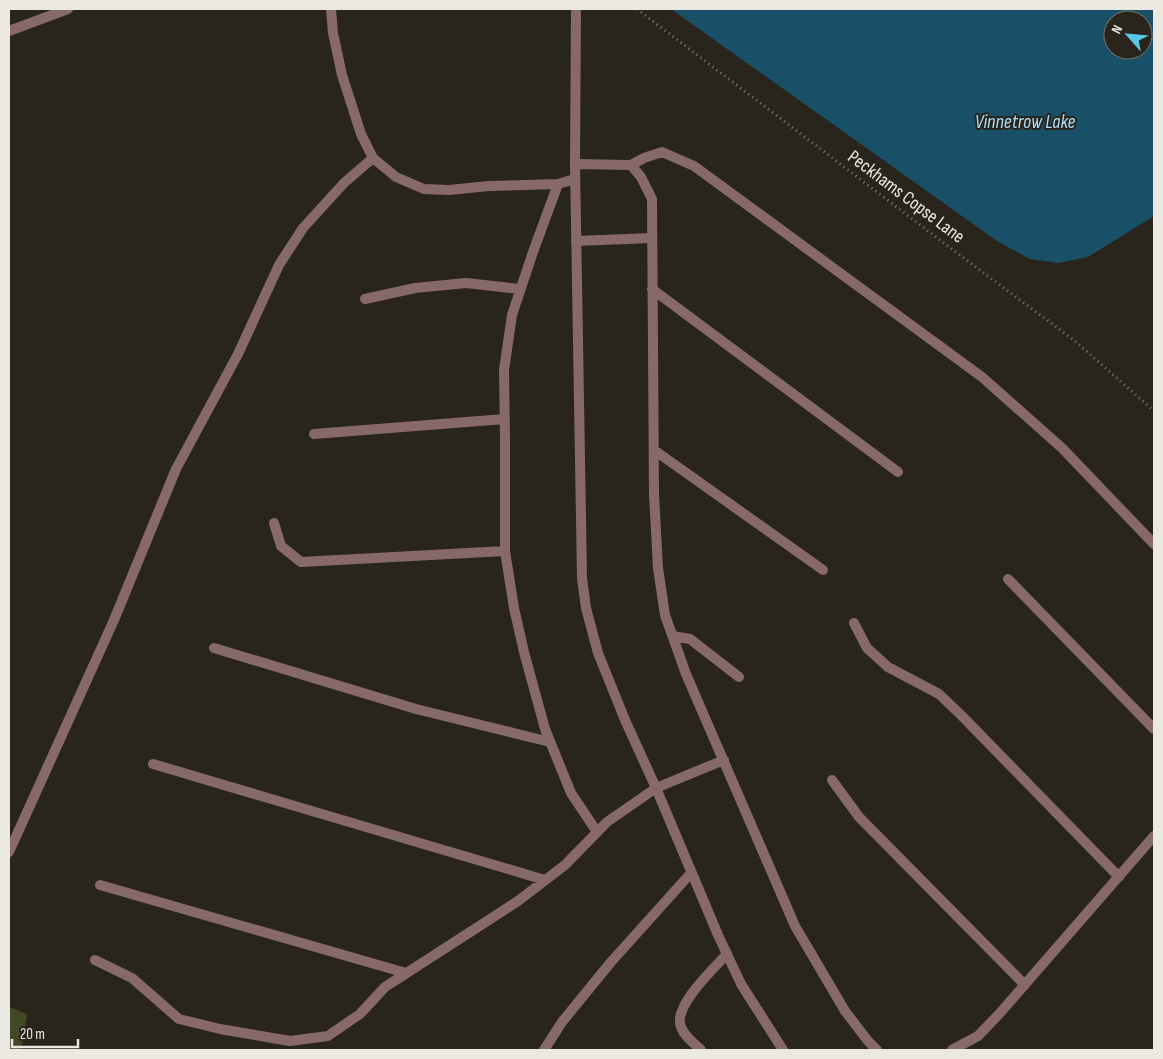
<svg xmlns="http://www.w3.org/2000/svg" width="1163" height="1059" font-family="'Sofia Sans Condensed',sans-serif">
	<rect width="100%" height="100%" fill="#2a251c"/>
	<path fill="#424926" d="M9 1007 27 1014 21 1050H9Z"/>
	<path fill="#194f67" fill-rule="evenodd" d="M671 9H1154V216L1088 257 1058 263 1030 259 997 241ZM1113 20H1143V50H1113Z"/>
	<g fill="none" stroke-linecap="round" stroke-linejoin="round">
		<path stroke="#827d75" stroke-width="3" stroke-dasharray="1 4" stroke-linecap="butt" d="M637 9 953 250 1075 341 1154 411"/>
		<path stroke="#87696b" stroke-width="10" d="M331 9 333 33 342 75 361 134 373 158 396 177 424 189 449 190 489 186 558 184 575 179
			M9 31 68 9
			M575 164 631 165 644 158 662 152 694 166 982 377 1062 448 1154 544
			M631 165 641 177 652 199 654 494 658 568 665 615 686 674 795 926 845 1011 868 1041 877 1050
			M558 184 533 252 512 315 504 370 505 439V551L514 608 524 652 545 729 571 793 597 832
			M576 241 652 238
			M652 289 898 472
			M365 299 415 288 466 283 520 289
			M314 434 505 419
			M654 450 823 570
			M274 523 281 546 301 562 505 551
			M1008 579 1154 729
			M854 623 867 648 888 667 939 694 962 716 1119 877
			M673 636 690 639 739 677
			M214 648 416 709 550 742
			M153 764 545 880
			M832 780 859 817 1025 985
			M9 852 114 620 176 469 238 354 279 265 303 228 344 183 373 158
			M100 885 406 973
			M95 960 132 978 179 1019 220 1029 290 1041 328 1036 360 1014 385 987 518 901 565 865 607 822 656 788 724 760
			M544 1050 562 1022 611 962 691 873
			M701 1050C694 1043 681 1034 680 1023 677 1003 714 968 727 954
			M952 1050 978 1036 1000 1013 1154 836"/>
		<path stroke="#87696b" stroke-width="10" d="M576 9 575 164 582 578 586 608 598 653 625 720 656 788 718 935 741 984 783 1050"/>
	</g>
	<g text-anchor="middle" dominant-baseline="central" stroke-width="4" stroke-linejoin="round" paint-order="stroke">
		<g font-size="19" fill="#ebe7e1" stroke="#2a251c">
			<text transform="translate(906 197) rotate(37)">Peckhams Copse Lane</text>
		</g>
		<g font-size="20" font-style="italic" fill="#a8dffc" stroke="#2a251c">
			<text x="1025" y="122">Vinnetrow Lake</text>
		</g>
	</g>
	<rect width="1163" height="1059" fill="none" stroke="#ebe7e1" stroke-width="20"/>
	<g transform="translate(1128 35) rotate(297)"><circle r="24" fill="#2a251c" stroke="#77736b"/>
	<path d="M0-4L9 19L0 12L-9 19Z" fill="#59c8e5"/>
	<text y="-8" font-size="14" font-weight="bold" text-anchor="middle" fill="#ebe7e1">N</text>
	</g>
	<path d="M12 1039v8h66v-8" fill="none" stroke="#ebe7e1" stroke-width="2.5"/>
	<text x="20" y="1039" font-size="15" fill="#ebe7e1" stroke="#2a251c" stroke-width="4" paint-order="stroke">20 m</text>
</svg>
